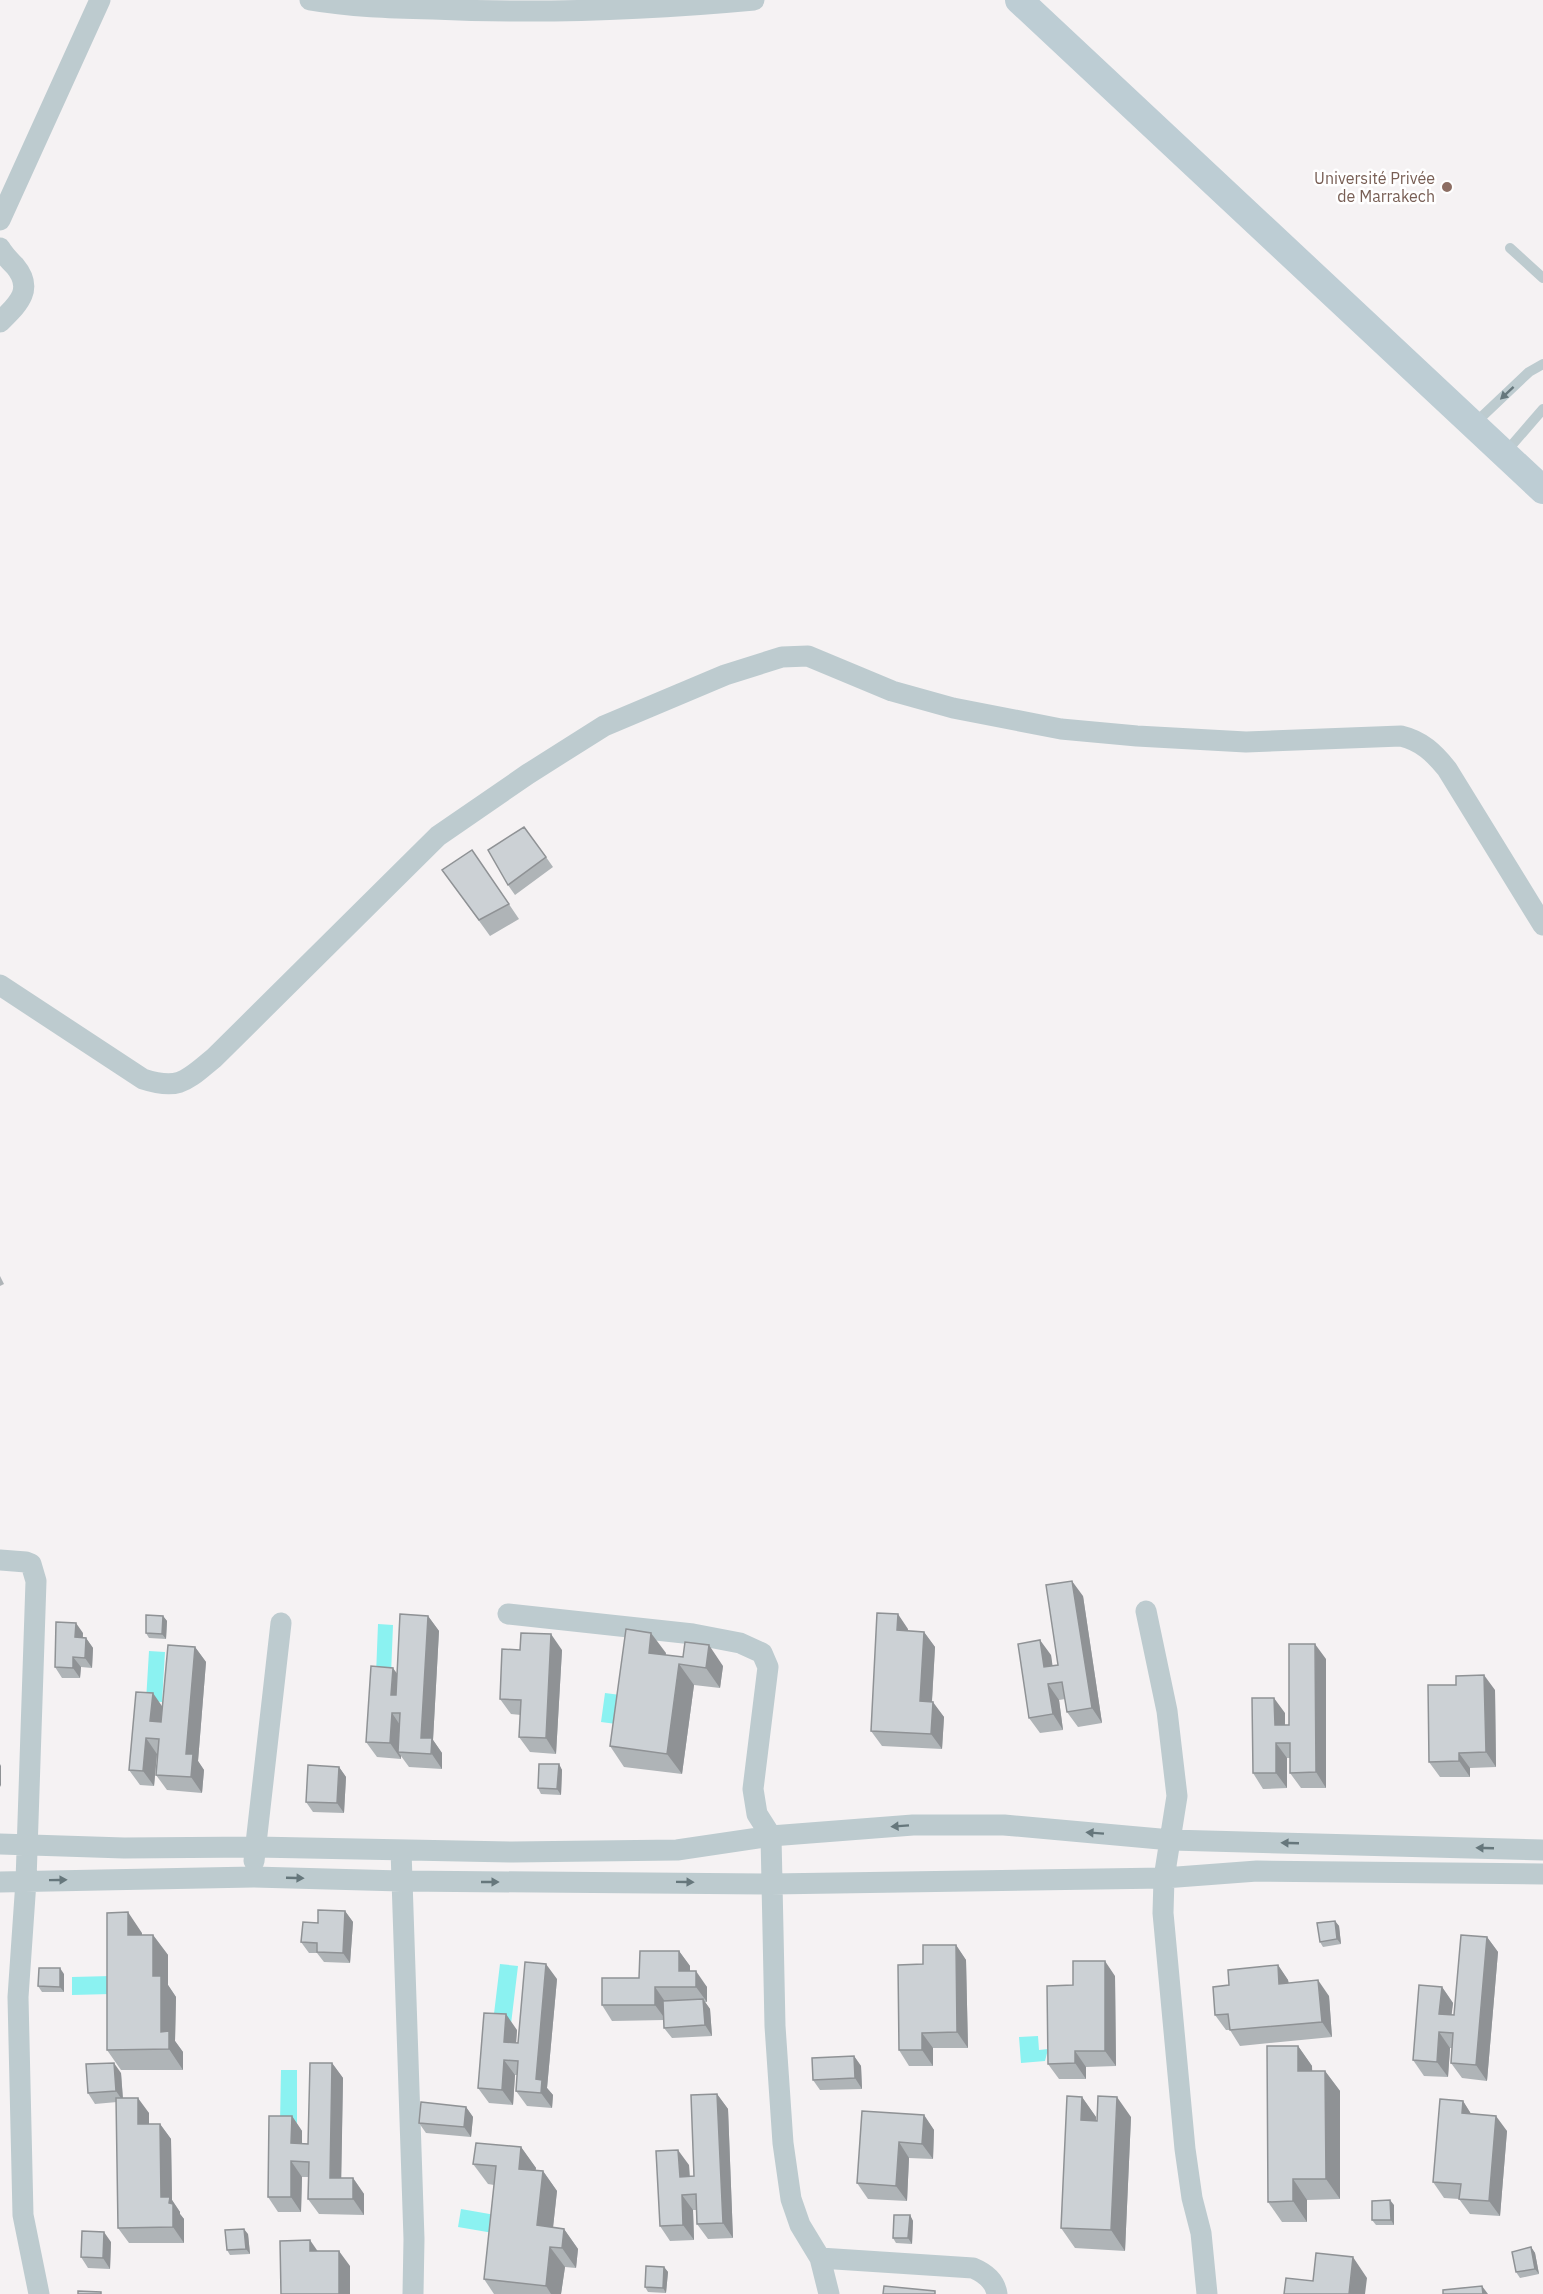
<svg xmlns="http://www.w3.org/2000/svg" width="1543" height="2294" font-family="'IBM Plex Sans',sans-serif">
	<rect width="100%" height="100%" fill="#f5f2f3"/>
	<path fill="#8bf2f1" d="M378 1624 393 1625 391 1675H376Z
		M149 1651 165 1652 162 1702 146 1701Z
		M605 1693 628 1696 624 1725 601 1722Z
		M500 1964 518 1966 511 2024 493 2022Z
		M111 1976V1994L72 1995V1977Z
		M1038 2036 1039 2050 1048 2049 1045 2061 1021 2063 1019 2037Z
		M281 2070H297V2124H280Z
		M461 2209 501 2216 499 2234 458 2227Z"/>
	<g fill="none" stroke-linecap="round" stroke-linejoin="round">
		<path stroke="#bdcbcf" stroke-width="10" d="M1510 248 1543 278
			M1473 425 1529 372 1543 364
			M1505 453 1543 409"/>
		<path stroke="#bdcbcf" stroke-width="21" d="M310 0C350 7 392 8 433 9 541 14 647 10 754 0
			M0 220 100 0
			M0 248C4 255 9 260 15 266 35 290 17 305 0 322
			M0 985 143 1079C180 1091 187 1080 214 1058L438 836 528 774 604 726 725 675 782 657 808 656 892 691 953 708 1061 729 1137 736 1246 742 1401 736C1422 741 1434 753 1447 769L1543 925
			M0 1560 26 1562 31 1564 36 1581 26 1881 18 1997 23 2215 39 2294
			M1146 1611 1167 1711 1177 1796 1164 1878 1163 1913 1185 2149 1192 2198 1201 2233 1207 2294
			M508 1614 693 1634 740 1643 762 1653 768 1667 753 1789 757 1814 771 1836 775 2026 783 2143 791 2199 800 2225 820 2258 829 2294
			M0 1844 124 1848 256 1847 513 1852 677 1850 771 1836 913 1825H1004L1171 1840 1543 1850
			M401 1850 414 2239 413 2294
			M254 1861 281 1623
			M0 1882 253 1877 401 1881 771 1884 1164 1878 1257 1871 1543 1874
			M820 2258 973 2268C985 2273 995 2281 997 2294"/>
		<path stroke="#bdcdd4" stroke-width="28" d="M1019 0 1543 490"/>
	</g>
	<path fill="#afb4b7" d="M472 850 519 919 490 936 442 870Z
		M546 857 553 867 515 895 508 885Z
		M0 1276 4 1284 0 1286Z
		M1083 1596 1102 1723 1078 1727 1067 1712 1065 1699 1059 1700 1063 1730 1040 1733 1029 1718 1051 1655 1052 1666 1058 1665Z
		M163 1616 167 1621 166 1639 149 1638 146 1633Z
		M428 1616 439 1631 433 1740 442 1753V1769L409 1767 401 1756V1759L377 1757 366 1742 397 1674Z
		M908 1629V1631L924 1632 935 1647 932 1702 944 1717 942 1749 882 1746 871 1731Z
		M83 1633V1637L86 1638 93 1648 92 1668 81 1667 80 1678H62L55 1667Z
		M195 1647 206 1662 198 1761 204 1770 202 1793 167 1790 156 1775 158 1754H157L154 1786 140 1785 129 1770Z
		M520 1650H562L556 1754 530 1752 519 1737 521 1715 511 1714 500 1699Z
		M666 1653 665 1655 723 1666 720 1688 694 1685 682 1774 624 1767 610 1746Z
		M1326 1659V1788H1301L1290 1773V1758H1287V1788L1263 1789 1253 1773 1285 1713V1725H1289Z
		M1495 1690 1496 1767 1470 1768V1777H1440L1429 1762Z
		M559 1764 562 1770 561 1795 541 1794 538 1788Z
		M339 1767 346 1777 344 1813 313 1812 306 1802Z
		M345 1911 353 1922 350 1963 324 1962 317 1953H309L301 1942 318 1923Z
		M1335 1921 1339 1926 1341 1944 1323 1947 1320 1942Z
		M142 1933V1935H153L168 1955V1985L176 1997 175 2041 183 2052V2070H121L107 2050Z
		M1487 1937 1498 1952 1487 2081 1462 2078 1451 2063 1452 2048H1450L1448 2077 1424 2076 1413 2060 1442 1987 1453 2003 1451 2015H1454Z
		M956 1945 966 1960 968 2048H933V2066H909L899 2050 923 1964Z
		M679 1951 690 1966V1971L707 1987V2002H705L710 2009 712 2036 672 2038 664 2028V2020L612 2021 602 2005Z
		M1278 1965 1288 1980 1289 1983 1329 1996 1332 2037 1240 2046 1230 2030H1226L1215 2015 1229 1985Z
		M64 1974V1992H42L38 1986Z
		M1115 1976 1116 2066 1086 2067V2079H1059L1048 2064 1073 1985Z
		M557 1979 547 2088 553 2095 552 2108 527 2106 516 2091 517 2075H515L513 2105 489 2103 478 2088 517 2030 516 2043H518Z
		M1298 2046 1312 2066V2071H1325L1340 2091V2199L1307 2200V2222H1282L1268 2202Z
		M854 2056 861 2066 862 2089 820 2090 813 2080Z
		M332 2063 343 2078 341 2178H353L364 2194V2215L319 2214 308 2199 309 2177H302L301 2212H278L268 2197 292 2116 302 2131V2143L308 2144Z
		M121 2073 123 2098 149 2113V2124H160L171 2139 172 2200 180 2212V2214L184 2219V2243H129L118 2228 117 2102 95 2104 88 2093Z
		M717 2094 728 2109 733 2238 708 2239 697 2224V2210H693L694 2240 670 2241 660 2226 689 2165 690 2176H694Z
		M1082 2097 1096 2117V2121L1131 2117 1125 2251 1075 2248 1061 2228Z
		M1463 2101 1471 2114 1507 2131 1500 2216 1470 2214 1459 2199 1444 2198 1433 2182Z
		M466 2107 473 2117 471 2137 426 2133 419 2123Z
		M924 2115 934 2130 933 2159 909 2158 907 2201 868 2199 857 2183Z
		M521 2147 536 2168 535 2170 543 2171 557 2191 553 2227 564 2229 578 2249 576 2268 565 2267 561 2294H494L484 2279 494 2185 488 2184 473 2164Z
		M1394 2205V2225H1376L1372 2220Z
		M910 2215 913 2221 912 2244 896 2243 893 2238Z
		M248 2234 250 2254 230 2255 227 2250Z
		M111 2242 110 2269 88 2268 81 2257Z
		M1531 2247 1535 2253 1539 2274 1520 2278 1516 2272Z
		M664 2267 668 2272 666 2293 648 2292 645 2287Z"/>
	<path fill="#8f9295" d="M1072 1581 1083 1596 1102 1723 1092 1708Z
		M898 1614 908 1629 907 1646 897 1630Z
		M163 1616 167 1621 166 1639 162 1634Z
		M428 1616 439 1631 433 1740 442 1753V1769L421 1738Z
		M76 1623 83 1633 82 1648 75 1637Z
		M924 1632 935 1647 931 1716 920 1701Z
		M651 1633 666 1653 663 1673 649 1653Z
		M551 1634 562 1650 556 1754 546 1738Z
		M86 1638 93 1648 92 1668 85 1658Z
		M1040 1640 1051 1655 1055 1682 1044 1667Z
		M1315 1644 1326 1659V1788L1316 1772Z
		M709 1645 723 1666 720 1688 706 1668Z
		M195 1647 206 1662 198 1761 204 1770 202 1793 191 1777 186 1754Z
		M73 1657 81 1667 80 1678 73 1668Z
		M679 1664 694 1685 682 1774 667 1754Z
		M393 1668 404 1683 402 1710 391 1695Z
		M1484 1675 1495 1690 1496 1767 1486 1752Z
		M1048 1684 1059 1700 1063 1730 1053 1714Z
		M153 1693 164 1709 161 1736 150 1721Z
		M1274 1698 1285 1713V1740L1275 1725Z
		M933 1702 944 1717 942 1749 931 1734Z
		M392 1713 402 1728 398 1752 401 1756V1759L390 1743Z
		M146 1738 157 1754 154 1786 143 1771Z
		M1276 1743 1287 1758V1788L1276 1773Z
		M1459 1753 1470 1768V1777L1459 1761Z
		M0 1764 1 1766V1787L0 1785Z
		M559 1764 562 1770 561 1795 557 1789Z
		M339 1767 346 1777 344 1813 337 1803Z
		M345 1911 353 1922 350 1963 343 1953Z
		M128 1912 142 1933V1956L128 1935Z
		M1335 1921 1339 1926 1341 1944 1337 1939Z
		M153 1935 168 1955V1985L176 1997 175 2041 183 2052V2070L169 2049 161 2032 153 1976Z
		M1487 1937 1498 1952 1487 2081 1476 2065Z
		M956 1945 966 1960 968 2048 957 2032Z
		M679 1951 690 1966V1987L679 1971Z
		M1105 1961 1115 1976 1116 2066 1105 2051Z
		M546 1964 557 1979 547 2088 553 2095 552 2108 541 2093 536 2079Z
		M1278 1965 1288 1980 1290 1999 1279 1984Z
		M60 1968 64 1974V1992L60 1987Z
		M696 1971 707 1987V2002L696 1987Z
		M1318 1980 1329 1996 1332 2037 1322 2022Z
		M655 1987 666 2003V2020L655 2005Z
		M1442 1987 1453 2003 1450 2029 1439 2014Z
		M703 1999 710 2009 712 2036 705 2025Z
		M506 2014 517 2030 515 2057 504 2042Z
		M1439 2032 1450 2048 1448 2077 1437 2062Z
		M922 2033 933 2048V2066L922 2050Z
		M1298 2046 1312 2066 1313 2092 1298 2071Z
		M1075 2051 1086 2067V2079L1075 2063Z
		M854 2056 861 2066 862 2089 855 2078Z
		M504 2060 515 2075 513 2105 502 2090Z
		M114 2063 121 2073 123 2101 116 2091Z
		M332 2063 343 2078 341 2193 330 2178Z
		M1325 2071 1340 2091V2199L1326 2179Z
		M717 2094 728 2109 733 2238 723 2223Z
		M1082 2097 1096 2117 1095 2140 1081 2120Z
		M1117 2097 1131 2117 1125 2251 1111 2230Z
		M138 2098 149 2113V2140L138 2124Z
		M1463 2101 1473 2117 1462 2113Z
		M466 2107 473 2117 471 2137 464 2127Z
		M924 2115 934 2130 933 2159 922 2144Z
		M292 2116 302 2131V2159L291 2143Z
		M1496 2116 1507 2131 1500 2216 1489 2201Z
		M160 2124 171 2139 172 2200 180 2212V2214L184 2219V2243L173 2227 161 2197Z
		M899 2142 909 2158 907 2201 896 2186Z
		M521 2147 536 2168 533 2189 519 2169Z
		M678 2150 689 2165 690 2192 680 2177Z
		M291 2161 302 2177 301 2212 291 2197Z
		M543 2171 557 2191 551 2246 537 2225Z
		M353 2178 364 2194V2215L353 2199Z
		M1293 2179 1307 2200V2222L1293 2201Z
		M682 2195 693 2210 694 2240 683 2225Z
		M1390 2200 1394 2205V2225L1391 2220Z
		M910 2215 913 2221 912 2244 908 2238Z
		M244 2229 248 2234 250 2254 246 2249Z
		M564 2229 578 2249 576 2268 562 2248Z
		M104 2232 111 2242 110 2269 103 2258Z
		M310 2240 321 2256 310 2251Z
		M550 2247 565 2267 561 2294H551L546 2286Z
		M1531 2247 1535 2253 1539 2274 1535 2269Z
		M339 2251 350 2266V2294H339Z
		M1353 2257 1367 2278 1365 2294H1349Z
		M664 2267 668 2272 666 2293 663 2288Z
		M1482 2286 1488 2294H1483Z"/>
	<path fill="#ccd1d5" stroke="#8f9295" stroke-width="1.5" d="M524 827 546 857 508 885 488 850Z
		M472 850 509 904 479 920 442 870Z
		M1072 1581 1092 1708 1067 1712 1062 1682 1048 1684 1053 1714 1029 1718 1018 1644 1040 1640 1044 1667 1058 1665 1046 1585Z
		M877 1613 898 1614 897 1630 924 1632 920 1701 933 1702 931 1734 871 1731Z
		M400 1614 428 1616 421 1738H432L431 1754 398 1752 400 1713H392L390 1743 366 1742 371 1666 393 1668 391 1695H396Z
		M146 1615 163 1616 162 1634 146 1633Z
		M56 1622 76 1623 75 1637 86 1638 85 1658 73 1657V1668L55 1667Z
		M626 1629 651 1633 649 1653 683 1657 685 1642 709 1645 706 1668 679 1664 667 1754 610 1746Z
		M521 1633 551 1634 546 1738 519 1737 521 1700 500 1699 502 1649 520 1650Z
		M1289 1644H1315L1316 1772 1290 1773V1743H1276V1773H1253L1252 1698H1274L1275 1725H1289Z
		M168 1645 195 1647 186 1754H193L191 1777 156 1775 159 1739 146 1738 143 1771 129 1770 136 1692 153 1693 150 1721 161 1722Z
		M1484 1675 1486 1752 1459 1753V1761L1429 1762 1428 1685H1456V1676Z
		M539 1764H559L557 1789 538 1788Z
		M308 1765 339 1767 337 1803 306 1802Z
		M318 1910 345 1911 343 1953 317 1952V1943L301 1942 303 1922 318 1923Z
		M128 1912V1935H153V1976H161V2032L169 2031V2049L107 2050V1913Z
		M1335 1921 1337 1939 1320 1942 1317 1923Z
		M1461 1935 1487 1937 1476 2065 1451 2063 1453 2033 1439 2032 1437 2062 1413 2060 1419 1985 1442 1987 1439 2014 1454 2015Z
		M923 1945H956L957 2032 922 2033V2050H899L898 1965 923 1964Z
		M640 1951H679V1971H696V1987H655V2005H602V1978H639Z
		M1073 1961H1105V2051H1075V2063L1048 2064 1047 1986 1073 1985Z
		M525 1962 546 1964 536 2079 542 2080 541 2093 516 2091 518 2061 504 2060 502 2090 478 2088 484 2013 506 2014 504 2042 518 2043Z
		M1278 1965 1279 1984 1318 1980 1322 2022 1230 2030 1228 2014 1215 2015 1213 1987 1229 1985 1228 1970Z
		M39 1968H60V1987L38 1986Z
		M703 1999 705 2025 664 2028 663 2001Z
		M1267 2046H1298V2071H1325L1326 2179H1293V2201L1268 2202Z
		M854 2056 855 2078 813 2080 812 2058Z
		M114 2063 116 2091 88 2093 86 2064Z
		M310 2063H332L330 2178H353V2199H308L309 2162 291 2161V2197H268L269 2116H292L291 2143 308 2144Z
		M717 2094 723 2223 697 2224 696 2194 682 2195 683 2225 660 2226 656 2151 678 2150 680 2177 694 2176 691 2095Z
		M1067 2096 1082 2097 1081 2120 1097 2121 1098 2096 1117 2097 1111 2230 1061 2228Z
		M116 2098H138V2124H160L161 2197H170L169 2203 173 2204V2227L118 2228Z
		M1440 2099 1463 2101 1462 2113 1496 2116 1489 2201 1459 2199 1461 2184 1433 2182Z
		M421 2102 466 2107 464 2127 419 2123Z
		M862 2111 924 2115 922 2144 899 2142 896 2186 857 2183Z
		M476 2143 521 2147 519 2169 543 2171 537 2225 564 2229 562 2248 550 2247 546 2286 484 2279 496 2166 473 2164Z
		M1390 2200 1391 2220H1372V2201Z
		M894 2215H910L908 2238H893Z
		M244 2229 246 2249 227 2250 225 2230Z
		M82 2231 104 2232 103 2258 81 2257Z
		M310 2240V2251H339V2294H281L280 2241Z
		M1531 2247 1535 2269 1516 2272 1512 2252Z
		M1316 2253 1353 2257 1349 2294H1284L1286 2278 1313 2281Z
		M646 2266 664 2267 663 2288 645 2287Z
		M884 2286 935 2291V2294H883Z
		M1482 2286 1483 2294H1443V2290Z
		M78 2291 101 2292V2294H78Z"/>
	<defs><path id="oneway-solid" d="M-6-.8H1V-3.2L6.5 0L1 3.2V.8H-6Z" transform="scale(1.5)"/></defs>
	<g fill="#66777c">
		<use href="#oneway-solid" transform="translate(1507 393) rotate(137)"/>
		<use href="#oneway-solid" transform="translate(900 1826) rotate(176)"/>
		<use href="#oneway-solid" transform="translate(1095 1833) rotate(-176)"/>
		<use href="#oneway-solid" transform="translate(1290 1843) rotate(-178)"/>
		<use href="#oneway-solid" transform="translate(1485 1848) rotate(-178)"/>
		<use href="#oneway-solid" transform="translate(295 1878) rotate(2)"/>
		<use href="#oneway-solid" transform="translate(58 1880) rotate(-1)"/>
		<use href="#oneway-solid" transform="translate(490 1882)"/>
		<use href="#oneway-solid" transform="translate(685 1882) rotate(1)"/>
	</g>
	<circle fill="#8d6e63" stroke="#fff" stroke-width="2" cx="1447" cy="187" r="6"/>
	<g text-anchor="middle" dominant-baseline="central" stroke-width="5" stroke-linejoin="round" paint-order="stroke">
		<g font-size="16" fill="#785e54" stroke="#fff" text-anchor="end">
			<text x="1435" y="178">Université Privée<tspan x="1435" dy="18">de Marrakech</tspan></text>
		</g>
	</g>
</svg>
